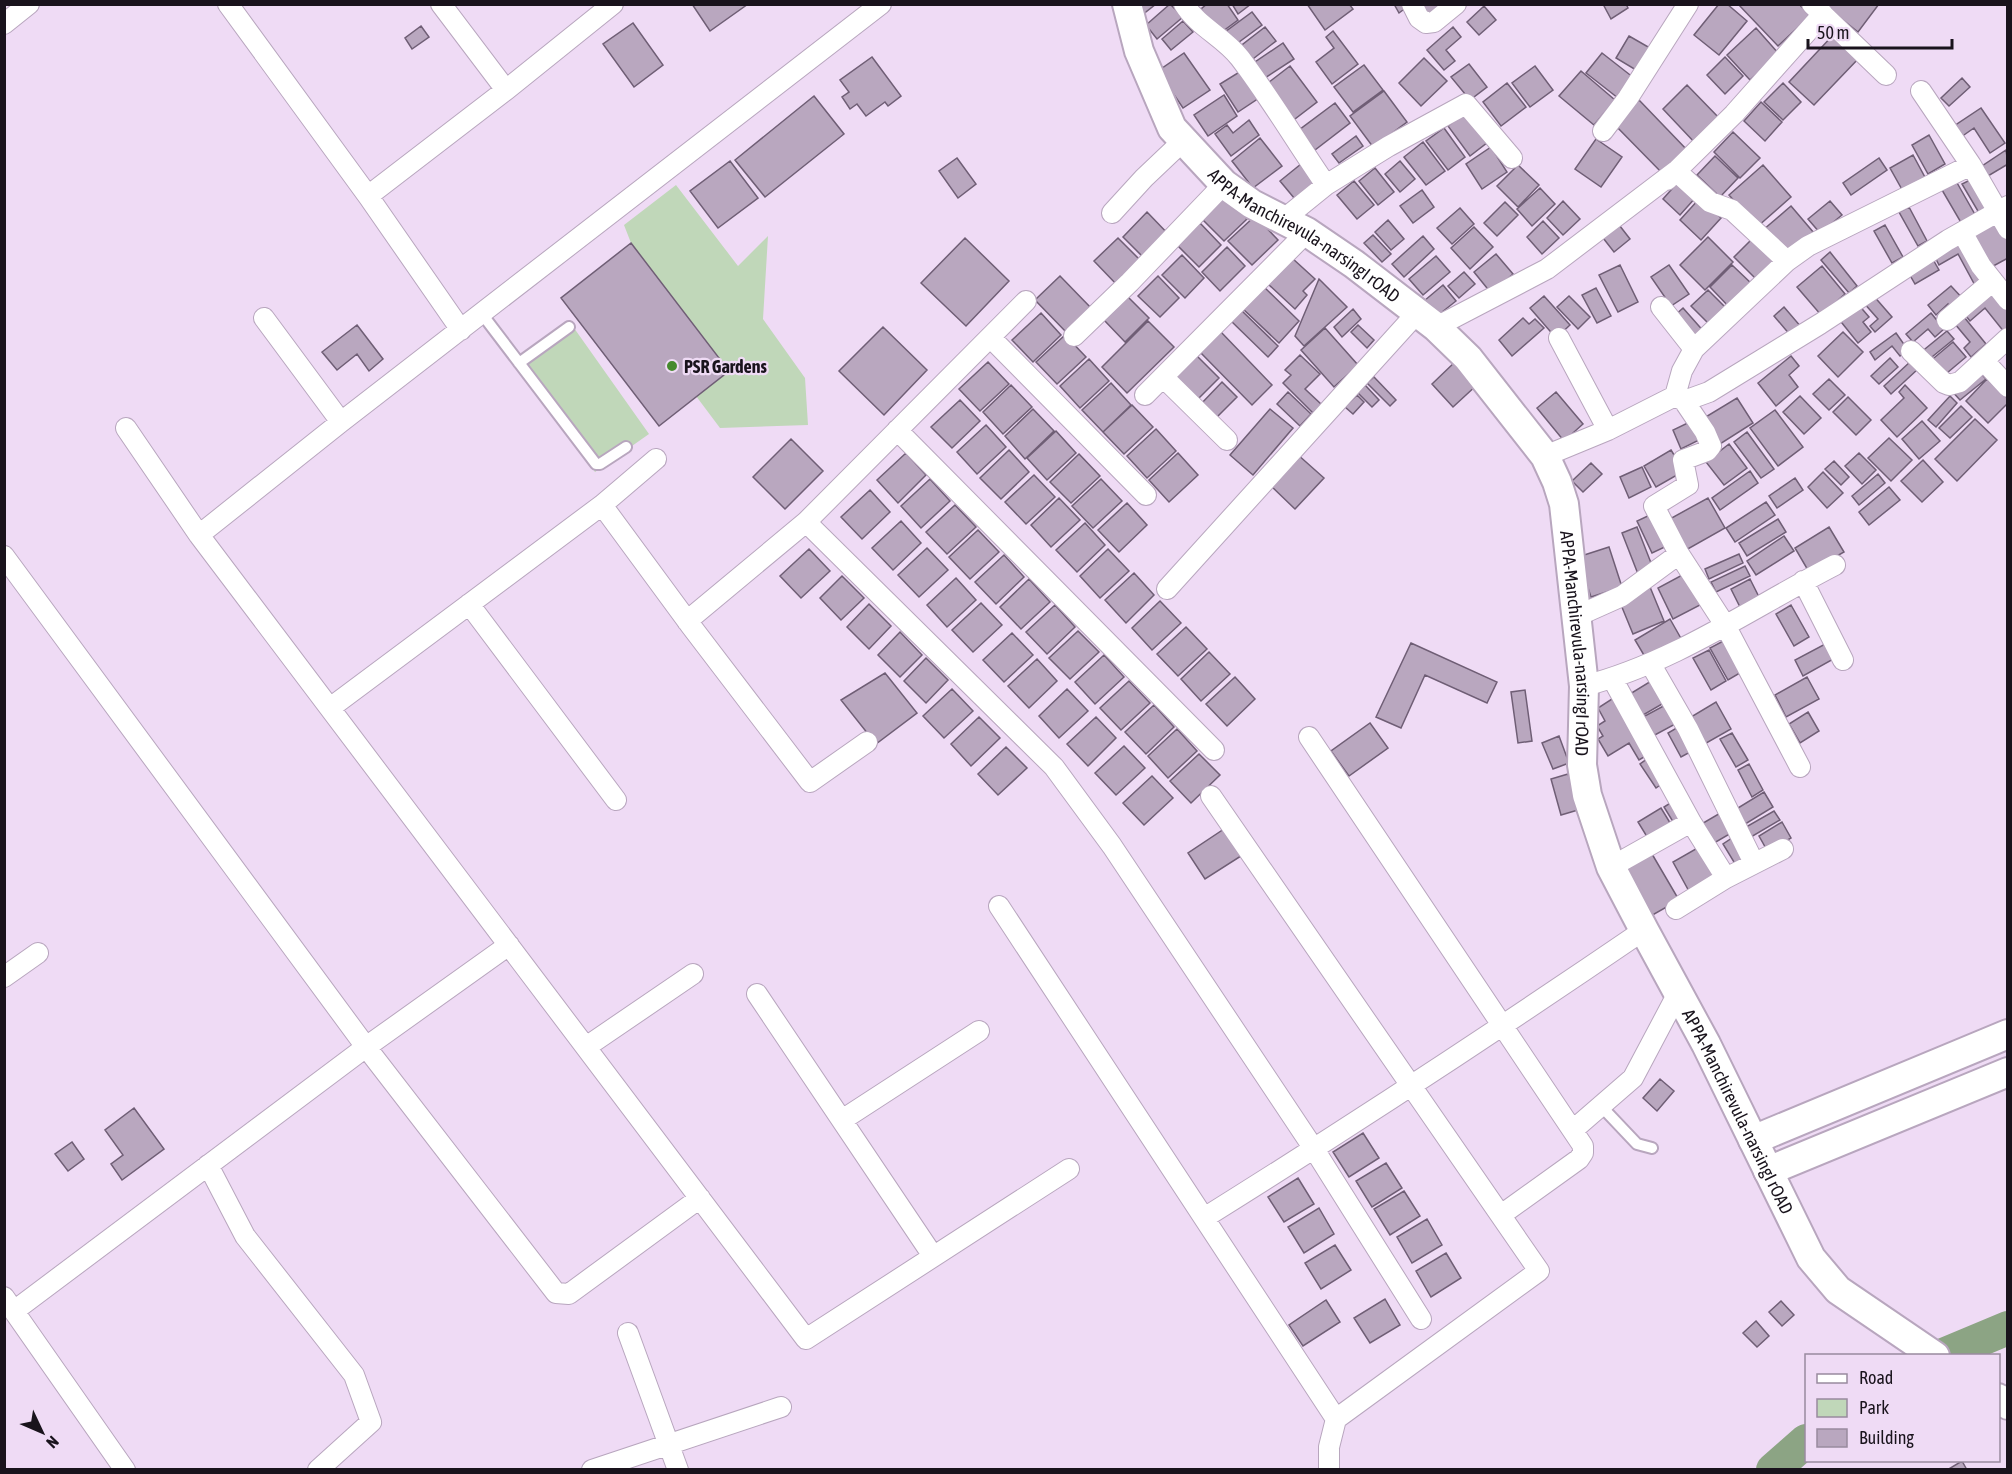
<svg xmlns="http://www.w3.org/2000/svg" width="2012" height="1474" font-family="'Asap Condensed',sans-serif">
	<rect width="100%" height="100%" fill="#efdbf5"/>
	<path fill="#c0d7b9" d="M676 185 738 266 768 236 763 319 805 378 808 425 720 428 696 396 729 371 631 243 624 225Z
		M574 328 649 434 595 472 520 366Z"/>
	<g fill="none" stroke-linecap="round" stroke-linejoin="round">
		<path stroke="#8ca484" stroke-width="34" d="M1941 1356 2008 1328
			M1773 1470 1806 1441"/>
	</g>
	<path fill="#b9a7bf" stroke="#6f5e75" stroke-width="1.5" d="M692 4H748L710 31Z
		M1138 4H1156L1142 15Z
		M1170 4 1183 17 1157 39 1146 25Z
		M1207 4H1227L1238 20 1219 34 1201 9Z
		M1232 4H1251L1238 14Z
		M1307 4H1349L1353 9 1325 30Z
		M1394 4H1411L1399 13Z
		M1420 4H1451L1430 19Z
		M1603 4H1626L1628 8 1611 19Z
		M1719 4H1727L1747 21 1719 55 1694 35Z
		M1738 4H1799L1810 16 1778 46Z
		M1823 4H1879L1858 32Z
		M1484 6 1496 20 1479 35 1467 22Z
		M1252 12 1262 25 1235 45 1225 32Z
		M1183 21 1193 32 1171 50 1162 39Z
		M633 23 663 65 634 87 603 44Z
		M421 26 429 37 412 49 405 38Z
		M1265 27 1276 41 1249 62 1238 48Z
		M1453 27 1461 37 1446 50 1455 61 1444 70 1427 50Z
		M1756 28 1779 54 1750 80 1727 55Z
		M1333 31 1358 64 1332 84 1316 62 1334 48 1326 37Z
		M1834 34 1859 58 1814 105 1789 82Z
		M1629 36 1650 48 1636 70 1616 58Z
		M1283 43 1294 59 1265 78 1255 62Z
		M1184 53 1210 90 1183 108 1158 71Z
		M1602 53 1634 78 1618 98 1586 73Z
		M872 57 901 96 888 106 885 102 866 116 857 104 850 109 842 97 849 92 840 80Z
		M1725 57 1743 76 1725 94 1707 75Z
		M1424 58 1447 81 1421 106 1399 83Z
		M1469 64 1487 87 1470 100 1451 77Z
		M1364 65 1383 90 1353 112 1334 87Z
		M1290 66 1317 102 1291 122 1264 86Z
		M1535 66 1553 90 1530 107 1512 83Z
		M1241 71 1259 98 1238 112 1220 84Z
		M1581 71 1615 100 1594 125 1559 96Z
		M1962 78 1970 87 1949 106 1941 98Z
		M1507 83 1526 107 1501 126 1483 102Z
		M1783 83 1801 102 1783 120 1764 102Z
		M1687 85 1721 120 1696 144 1663 109Z
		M1384 91 1407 122 1373 147 1350 116Z
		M1224 95 1237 116 1208 136 1194 115Z
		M814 96 844 134 765 197 735 160Z
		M1639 100 1689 152 1665 176 1614 124Z
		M1761 102 1782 122 1765 141 1744 121Z
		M1335 103 1350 123 1315 150 1299 130Z
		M1981 108 2005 143 1990 153 1974 128 1961 137 1954 126Z
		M1466 112 1488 142 1470 156 1448 126Z
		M1249 120 1259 135 1231 156 1215 134 1227 125 1233 133Z
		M1444 128 1465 157 1448 170 1426 141Z
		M1733 132 1760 158 1740 178 1714 152Z
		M1929 135 1945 164 1928 174 1912 145Z
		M1356 136 1363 146 1339 163 1332 154Z
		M1260 138 1282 166 1253 188 1232 161Z
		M1596 139 1622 157 1601 187 1575 169Z
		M1423 142 1445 171 1426 185 1404 157Z
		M1491 147 1507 172 1482 189 1466 164Z
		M2006 150 2008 164 1988 176 1982 166Z
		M1913 155 1927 181 1904 193 1890 168Z
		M1715 156 1738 178 1720 197 1697 175Z
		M957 158 976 184 958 198 939 171Z
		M1879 158 1887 170 1851 195 1843 183Z
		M730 161 758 198 718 228 690 191Z
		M1400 161 1415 179 1400 192 1385 174Z
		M1301 164 1319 187 1299 204 1280 181Z
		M1518 165 1539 185 1518 207 1497 186Z
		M1763 165 1791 197 1757 227 1729 195Z
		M1375 168 1394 192 1378 205 1359 181Z
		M1976 177 1995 210 1982 218 1962 184Z
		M1354 181 1374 205 1357 219 1337 195Z
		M1679 181 1696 197 1680 215 1663 199Z
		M1956 181 1977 218 1963 226 1942 190Z
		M1540 188 1555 204 1532 226 1517 209Z
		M1422 190 1434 207 1413 223 1400 206Z
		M1225 197 1247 219 1224 241 1202 219Z
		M1699 199 1721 218 1701 240 1680 220Z
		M1563 201 1580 219 1563 235 1547 218Z
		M1830 201 1842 215 1820 233 1808 219Z
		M1505 202 1518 215 1497 236 1484 223Z
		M1791 206 1814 233 1786 257 1763 230Z
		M1909 207 1927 241 1918 246 1899 212Z
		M1460 208 1474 224 1452 244 1437 228Z
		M1147 212 1172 238 1148 262 1123 237Z
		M1255 216 1278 240 1252 265 1228 241Z
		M1388 220 1404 239 1391 250 1375 232Z
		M1998 220 2008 238V258L1986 270 1967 238Z
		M1543 221 1559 238 1542 254 1527 237Z
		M1616 221 1630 239 1614 252 1600 234Z
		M1200 223 1221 245 1199 267 1177 245Z
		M1885 225 1903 257 1892 263 1874 231Z
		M1474 227 1493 247 1470 269 1451 248Z
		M1373 235 1391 254 1382 262 1364 243Z
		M1423 236 1434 249 1404 277 1392 264Z
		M1755 236 1779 260 1758 281 1734 257Z
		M1708 237 1733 262 1705 290 1680 265Z
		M1962 237 1988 283 1977 289 1958 254 1939 265 1933 253Z
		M965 238 1009 281 966 326 921 283Z
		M1118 238 1142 262 1118 286 1094 261Z
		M631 243 729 371 659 426 561 298Z
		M1227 247 1245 266 1220 291 1202 272Z
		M1830 252 1857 286 1849 293 1821 260Z
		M1496 254 1513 274 1491 293 1474 272Z
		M1182 255 1204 278 1185 298 1162 275Z
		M1436 256 1450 272 1423 295 1409 279Z
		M1931 256 1939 270 1915 284 1907 270Z
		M1292 258 1315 279 1303 291 1307 295 1295 309 1268 284Z
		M1620 265 1638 302 1618 312 1599 275Z
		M1669 265 1689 294 1671 306 1651 277Z
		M1732 265 1754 286 1731 309 1710 287Z
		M1822 266 1845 294 1821 315 1797 287Z
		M1464 272 1475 284 1459 298 1448 286Z
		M1060 276 1092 309 1067 333 1035 300Z
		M1158 276 1179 298 1160 317 1138 296Z
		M1319 279 1347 307 1304 346 1295 336Z
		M1443 285 1456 301 1437 316 1424 301Z
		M1263 286 1299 321 1279 343 1242 308Z
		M1951 286 1964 300 1952 310 1948 304 1936 315 1928 305Z
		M1992 286 2008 305V331L2005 333 1985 308 1970 321 1962 311Z
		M1596 288 1611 316 1597 323 1582 295Z
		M1708 290 1730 312 1713 328 1691 306Z
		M1872 294 1892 317 1875 332 1870 326 1878 319 1863 302Z
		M1544 296 1570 325 1556 338 1530 308Z
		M1569 296 1590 317 1578 329 1557 307Z
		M1128 297 1149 318 1125 342 1104 320Z
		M1857 303 1869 317 1863 322 1871 332 1858 343 1838 318Z
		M1784 307 1802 328 1791 336 1774 316Z
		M1683 308 1706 334 1697 343 1673 317Z
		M1240 309 1278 346 1268 357 1230 320Z
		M1353 309 1361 319 1342 337 1334 327Z
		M1041 313 1061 335 1033 362 1012 340Z
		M1931 313 1944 329 1935 337 1928 329 1913 342 1906 334Z
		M1964 317 1986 344 1971 357 1964 348 1970 342 1955 324Z
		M1523 318 1529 324 1535 319 1544 328 1512 356 1499 340Z
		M1148 321 1174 347 1127 393 1102 367Z
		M357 325 383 359 369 371 357 354 337 370 322 352Z
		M1358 325 1374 340 1367 348 1351 332Z
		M883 327 927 370 884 415 839 371Z
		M1325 328 1358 365 1334 387 1301 350Z
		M1220 331 1272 385 1252 405 1199 351Z
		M1947 331 1954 339 1927 361 1920 353Z
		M1843 332 1863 352 1838 377 1818 356Z
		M1896 333 1908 350 1900 356 1892 346 1875 360 1870 352Z
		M1065 335 1086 357 1057 384 1036 362Z
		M1953 342 1966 357 1941 378 1928 363Z
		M1300 355 1320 374 1305 389 1322 405 1313 413 1283 383 1291 375 1285 370Z
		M1197 356 1219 378 1197 400 1175 378Z
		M1791 356 1799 366 1789 375 1798 387 1776 406 1758 383Z
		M1890 358 1898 367 1879 384 1871 376Z
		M1089 359 1109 381 1080 408 1060 386Z
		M1457 360 1479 383 1453 407 1432 384Z
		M1911 361 1918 369 1891 394 1884 386Z
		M988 362 1009 384 980 411 959 389Z
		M1977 369 1986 379 1960 400 1951 390Z
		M1374 377 1396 400 1390 406 1367 383Z
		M1829 379 1845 395 1829 410 1813 394Z
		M1987 379 2008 399V403L1988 423 1966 401Z
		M1222 382 1237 397 1215 419 1200 405Z
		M1111 383 1131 405 1103 432 1082 410Z
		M1011 385 1032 407 1003 434 983 412Z
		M1365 385 1379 400 1372 407 1357 392Z
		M1905 385 1927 408 1897 437 1881 420 1904 398 1899 392Z
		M1288 392 1311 414 1300 426 1277 404Z
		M1556 392 1583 424 1564 441 1537 408Z
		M1357 395 1364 402 1353 414 1345 407Z
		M1800 396 1821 418 1804 434 1783 412Z
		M1950 396 1957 403 1936 427 1928 420Z
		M1848 397 1871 420 1856 435 1833 412Z
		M1737 398 1753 423 1720 444 1704 418Z
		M960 400 980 421 952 448 931 427Z
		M1132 405 1153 427 1124 454 1103 432Z
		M1961 406 1972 417 1950 438 1939 428Z
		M1033 409 1054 431 1025 459 1005 436Z
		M1270 409 1293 428 1253 475 1230 455Z
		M1775 410 1803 447 1778 466 1750 428Z
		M1696 419 1705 437 1681 449 1673 430Z
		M1975 419 1997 440 1957 481 1935 459Z
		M1922 421 1940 441 1919 459 1902 439Z
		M986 425 1006 447 977 474 957 452Z
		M1156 429 1176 451 1147 478 1127 456Z
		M1056 431 1076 453 1047 480 1027 458Z
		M1747 432 1774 469 1761 478 1734 442Z
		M1889 438 1912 460 1891 481 1868 458Z
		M791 439 823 471 785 509 753 477Z
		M1729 444 1747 468 1724 485 1706 462Z
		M1009 450 1029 472 1001 499 980 478Z
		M1671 450 1684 471 1656 487 1644 466Z
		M906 453 926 475 898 503 877 480Z
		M1178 453 1198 475 1169 502 1149 480Z
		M1859 453 1876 470 1862 484 1845 466Z
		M1079 454 1100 476 1071 503 1050 482Z
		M1297 454 1324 478 1295 509 1269 484Z
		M1923 460 1943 482 1922 502 1901 481Z
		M1834 461 1849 477 1841 485 1825 469Z
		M1591 463 1602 474 1583 492 1572 481Z
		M1642 467 1651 487 1629 498 1620 477Z
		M1750 471 1758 483 1720 510 1712 498Z
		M1823 472 1843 493 1827 508 1808 487Z
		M1878 474 1885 483 1859 505 1852 496Z
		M1034 475 1055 497 1026 524 1005 502Z
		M1795 478 1803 490 1777 508 1769 496Z
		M930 479 950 501 921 528 901 506Z
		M1101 479 1122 501 1093 528 1072 506Z
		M1889 487 1900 500 1869 525 1859 512Z
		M870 490 890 512 862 539 841 517Z
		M1059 498 1080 520 1051 547 1031 525Z
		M1708 498 1725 528 1686 550 1668 520Z
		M1766 502 1775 515 1735 542 1726 528Z
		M1127 503 1147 525 1119 552 1098 530Z
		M955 505 976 527 947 554 926 532Z
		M1652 514 1667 546 1652 553 1637 521Z
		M1778 519 1786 532 1747 556 1739 543Z
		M901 521 921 543 893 570 872 548Z
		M1085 523 1105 545 1077 572 1056 550Z
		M1637 527 1653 568 1638 574 1622 533Z
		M1829 527 1844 552 1809 572 1795 548Z
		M978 530 999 552 970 579 949 557Z
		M1784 536 1794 551 1756 575 1747 561Z
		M1609 547 1622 587 1591 597 1578 557Z
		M927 548 948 570 919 597 898 575Z
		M809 549 830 571 801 598 780 576Z
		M1108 549 1129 571 1100 598 1080 576Z
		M1739 554 1743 563 1709 579 1705 569Z
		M1004 555 1024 577 996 604 975 582Z
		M1745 566 1750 576 1716 592 1711 582Z
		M1134 573 1154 595 1126 623 1105 600Z
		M1686 573 1702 604 1673 619 1658 588Z
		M842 576 864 598 841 620 820 598Z
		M956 578 976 600 947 627 927 605Z
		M1029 579 1050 602 1021 629 1000 607Z
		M1750 579 1761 601 1742 611 1731 589Z
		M1650 587 1664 621 1633 634 1619 600Z
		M1160 601 1181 623 1152 650 1132 628Z
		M981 603 1002 625 973 652 952 630Z
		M869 604 891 626 869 649 847 627Z
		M1055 605 1075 627 1047 654 1026 632Z
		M1791 605 1809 637 1794 646 1776 614Z
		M1670 619 1683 642 1648 662 1635 640Z
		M1186 627 1207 649 1178 676 1157 654Z
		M1078 631 1099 652 1070 679 1049 658Z
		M900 632 922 655 900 677 878 655Z
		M1012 633 1033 655 1004 682 983 660Z
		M1727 639 1745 670 1728 680 1710 648Z
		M1829 642 1837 657 1803 676 1795 660Z
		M1411 643 1497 682 1487 703 1425 675 1401 728 1376 717Z
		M1709 650 1726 681 1711 690 1693 658Z
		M1209 652 1230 674 1201 701 1181 679Z
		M1104 655 1124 677 1095 704 1075 682Z
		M926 658 948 680 926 703 904 681Z
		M1037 659 1057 681 1029 708 1008 686Z
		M885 673 917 713 876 744 841 700Z
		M1235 677 1255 699 1227 726 1206 704Z
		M1807 677 1819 699 1786 717 1775 695Z
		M1656 678 1669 700 1638 718 1625 697Z
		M1129 681 1150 703 1121 730 1100 708Z
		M952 689 973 711 944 738 923 716Z
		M1067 689 1088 711 1059 738 1039 716Z
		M1525 690 1532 741 1518 743 1511 692Z
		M1615 697 1649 754 1639 760 1629 743 1608 756 1598 739 1603 736 1597 726 1605 721 1598 708Z
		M1716 702 1731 729 1701 746 1686 720Z
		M1669 703 1679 722 1653 736 1643 717Z
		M1154 705 1174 727 1146 754 1125 732Z
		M1808 712 1819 731 1800 743 1789 724Z
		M979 717 1000 738 971 766 951 744Z
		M1096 717 1116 738 1088 766 1067 744Z
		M1370 723 1388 748 1349 776 1331 751Z
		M1680 726 1694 750 1681 757 1668 733Z
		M1177 729 1197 751 1168 778 1148 756Z
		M1732 733 1748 760 1736 767 1720 739Z
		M1559 736 1569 763 1553 769 1542 743Z
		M1124 746 1145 768 1116 795 1095 773Z
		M1006 747 1027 768 998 795 978 774Z
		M1199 754 1220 775 1191 803 1170 781Z
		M1651 756 1667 780 1656 788 1640 764Z
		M1749 764 1763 790 1752 797 1738 770Z
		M1568 774 1578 810 1561 815 1551 779Z
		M1152 776 1173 798 1144 825 1123 803Z
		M1764 792 1773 807 1742 826 1733 811Z
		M1675 800 1686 818 1675 825 1664 807Z
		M1661 808 1672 826 1649 840 1638 822Z
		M1774 811 1780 820 1751 837 1746 827Z
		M1722 812 1733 832 1709 846 1698 826Z
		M1782 822 1791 838 1768 852 1759 836Z
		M1224 829 1241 856 1205 879 1188 853Z
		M1735 836 1750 859 1737 867 1723 844Z
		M1701 846 1719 877 1690 893 1673 862Z
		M1652 854 1679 900 1649 917 1623 871Z
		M1660 1079 1674 1091 1657 1111 1643 1098Z
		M134 1108 164 1149 122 1180 111 1164 123 1155 105 1130Z
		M1363 1133 1379 1158 1349 1177 1333 1152Z
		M72 1142 84 1159 68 1171 55 1154Z
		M1386 1163 1402 1188 1372 1207 1356 1181Z
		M1298 1178 1314 1204 1284 1222 1268 1197Z
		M1404 1191 1420 1216 1390 1235 1374 1209Z
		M1319 1208 1334 1234 1304 1253 1288 1227Z
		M1427 1219 1442 1245 1412 1263 1397 1237Z
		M1335 1245 1351 1270 1321 1289 1305 1263Z
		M1446 1253 1461 1278 1431 1297 1416 1271Z
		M1385 1299 1400 1325 1370 1343 1354 1318Z
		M1326 1300 1340 1322 1303 1346 1289 1325Z
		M1781 1301 1794 1315 1782 1326 1769 1312Z
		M1756 1321 1769 1336 1757 1347 1743 1333Z
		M1962 1461 1967 1470H1947Z"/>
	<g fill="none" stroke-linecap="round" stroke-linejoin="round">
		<g stroke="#b8a6be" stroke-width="14">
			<path id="lane" d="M482 314 596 464H600L626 447
				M519 363 569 327
				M1601 1106 1637 1144 1652 1148"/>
		</g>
		<g stroke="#b8a6be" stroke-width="22">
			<path id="street" d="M228 4 368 196 461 330
				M441 4 506 90
				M1184 4C1198 27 1224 37 1240 58 1271 99 1297 143 1326 185
				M1412 4 1419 18 1426 23 1434 22 1456 4
				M1812 4 1886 75
				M4 24 29 4
				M1921 91 1971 165
				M1603 131 1628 98 1688 4
				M1667 180 1734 114 1823 14
				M368 196 506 90 613 4
				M1112 213 1144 178 1183 141
				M1284 219 1326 185 1389 146 1466 104 1512 158
				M1962 232 1981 266 2008 300
				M1661 307 1694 349
				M264 318 341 422
				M1947 320 1993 281
				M1436 327 1547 269 1676 171 1710 202 1732 210 1787 261
				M1074 336 1130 282 1224 184
				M990 337 1146 495
				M1559 338 1608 430
				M1911 351 1944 383 1949 385 1960 382 2008 338
				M1984 361 2008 387
				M1163 377 1227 440
				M1145 395 1307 232
				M1675 396 1682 371 1694 349 1787 261 1808 246 1971 165 2008 229
				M126 428 199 535 806 1339 1069 1169
				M897 430 1214 750
				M1545 456 1608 430 1675 396 1684 401 1709 392 1820 324 1948 240 2008 206
				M602 505 691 626 810 782 867 742
				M806 522 1054 767 1112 846 1314 1149 1421 1319
				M199 535 341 422 881 4
				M1679 554 1654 506 1688 485 1683 460 1707 451 1711 446 1705 432 1684 401
				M4 556 366 1047 556 1293 569 1294 700 1198
				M1803 581 1843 660
				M1167 589 1417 313
				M469 604 616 800
				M1575 617 1622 596 1679 554 1725 625 1800 767
				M687 621 806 522 1026 301
				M1650 663 1688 729 1754 863
				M1612 678 1691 822 1726 878
				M1584 686C1674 663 1753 607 1835 565
				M330 708 602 505 656 459
				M1309 737 1583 1146V1153L1579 1159 1501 1215
				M1611 867 1691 822
				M999 906 1336 1419 1539 1271 1211 796
				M1676 909 1726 878 1783 849
				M4 977 38 953
				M757 994 933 1256
				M586 1047 693 974
				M842 1120 979 1031
				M1573 1130 1633 1078 1678 993
				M208 1165 245 1236 354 1375 371 1422 318 1470
				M1204 1218C1353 1125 1499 1029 1644 930
				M4 1297 125 1470
				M14 1311 366 1047 509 945
				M628 1333 678 1470
				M592 1470 781 1407
				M1329 1470V1447L1336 1419"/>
		</g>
		<g stroke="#b8a6be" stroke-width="32">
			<g id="secondary">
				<path id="s1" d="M1127 4 1139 51 1172 128 1224 184 1252 204 1307 232 1354 264 1436 327 1468 358 1545 456 1557 482 1564 504 1584 686 1582 765 1587 795 1611 867 1644 930 1706 1044 1811 1258 1838 1290 1935 1356"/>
				<path d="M1753 1140 2008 1034"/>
				<path d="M1768 1171 2008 1072"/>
				<path d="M1998 1398 2008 1405"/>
			</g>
		</g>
		<use href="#lane" stroke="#fff" stroke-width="10"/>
		<use href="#street" stroke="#fff" stroke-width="20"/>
		<use href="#secondary" stroke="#fff" stroke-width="28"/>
	</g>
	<circle fill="#468a2e" stroke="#efdbf5" stroke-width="2" cx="672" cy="366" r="6"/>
	<g text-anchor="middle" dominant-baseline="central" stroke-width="4.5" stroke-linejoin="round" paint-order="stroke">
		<g font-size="18" fill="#19131c" stroke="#efdbf5">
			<text stroke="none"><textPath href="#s1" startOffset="304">APPA-Manchirevula-narsingI rOAD</textPath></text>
			<text stroke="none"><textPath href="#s1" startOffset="826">APPA-Manchirevula-narsingI rOAD</textPath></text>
			<text stroke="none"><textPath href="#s1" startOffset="1330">APPA-Manchirevula-narsingI rOAD</textPath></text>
		</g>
		<g font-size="18" font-weight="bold" fill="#19131c" stroke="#efdbf5" text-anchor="start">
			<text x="684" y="366">PSR Gardens</text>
		</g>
	</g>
	<rect width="2012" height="1474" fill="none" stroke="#19131c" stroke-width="12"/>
	<rect x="1805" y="1354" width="195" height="108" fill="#efdbf5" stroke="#998b9e" stroke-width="1.5"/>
	<rect x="1817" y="1374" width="30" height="9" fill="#ffffff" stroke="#998b9e" stroke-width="1.5"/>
	<text x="1859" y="1384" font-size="18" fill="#19131c">Road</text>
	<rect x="1817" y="1399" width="30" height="18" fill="#c0d7b9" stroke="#998b9e" stroke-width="1.5"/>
	<text x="1859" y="1414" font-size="18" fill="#19131c">Park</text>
	<rect x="1817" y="1429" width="30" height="18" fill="#b9a7bf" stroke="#998b9e" stroke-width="1.5"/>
	<text x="1859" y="1444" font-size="18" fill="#19131c">Building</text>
	<g transform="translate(42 1432) rotate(134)" stroke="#efdbf5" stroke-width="4.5" paint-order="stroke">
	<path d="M0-4.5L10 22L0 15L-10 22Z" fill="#19131c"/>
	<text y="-9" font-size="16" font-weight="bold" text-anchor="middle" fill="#19131c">N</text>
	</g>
	<path d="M1808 39v9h144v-9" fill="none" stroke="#19131c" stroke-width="3"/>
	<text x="1817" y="39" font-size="18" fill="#19131c" stroke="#efdbf5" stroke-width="4.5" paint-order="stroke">50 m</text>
</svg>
